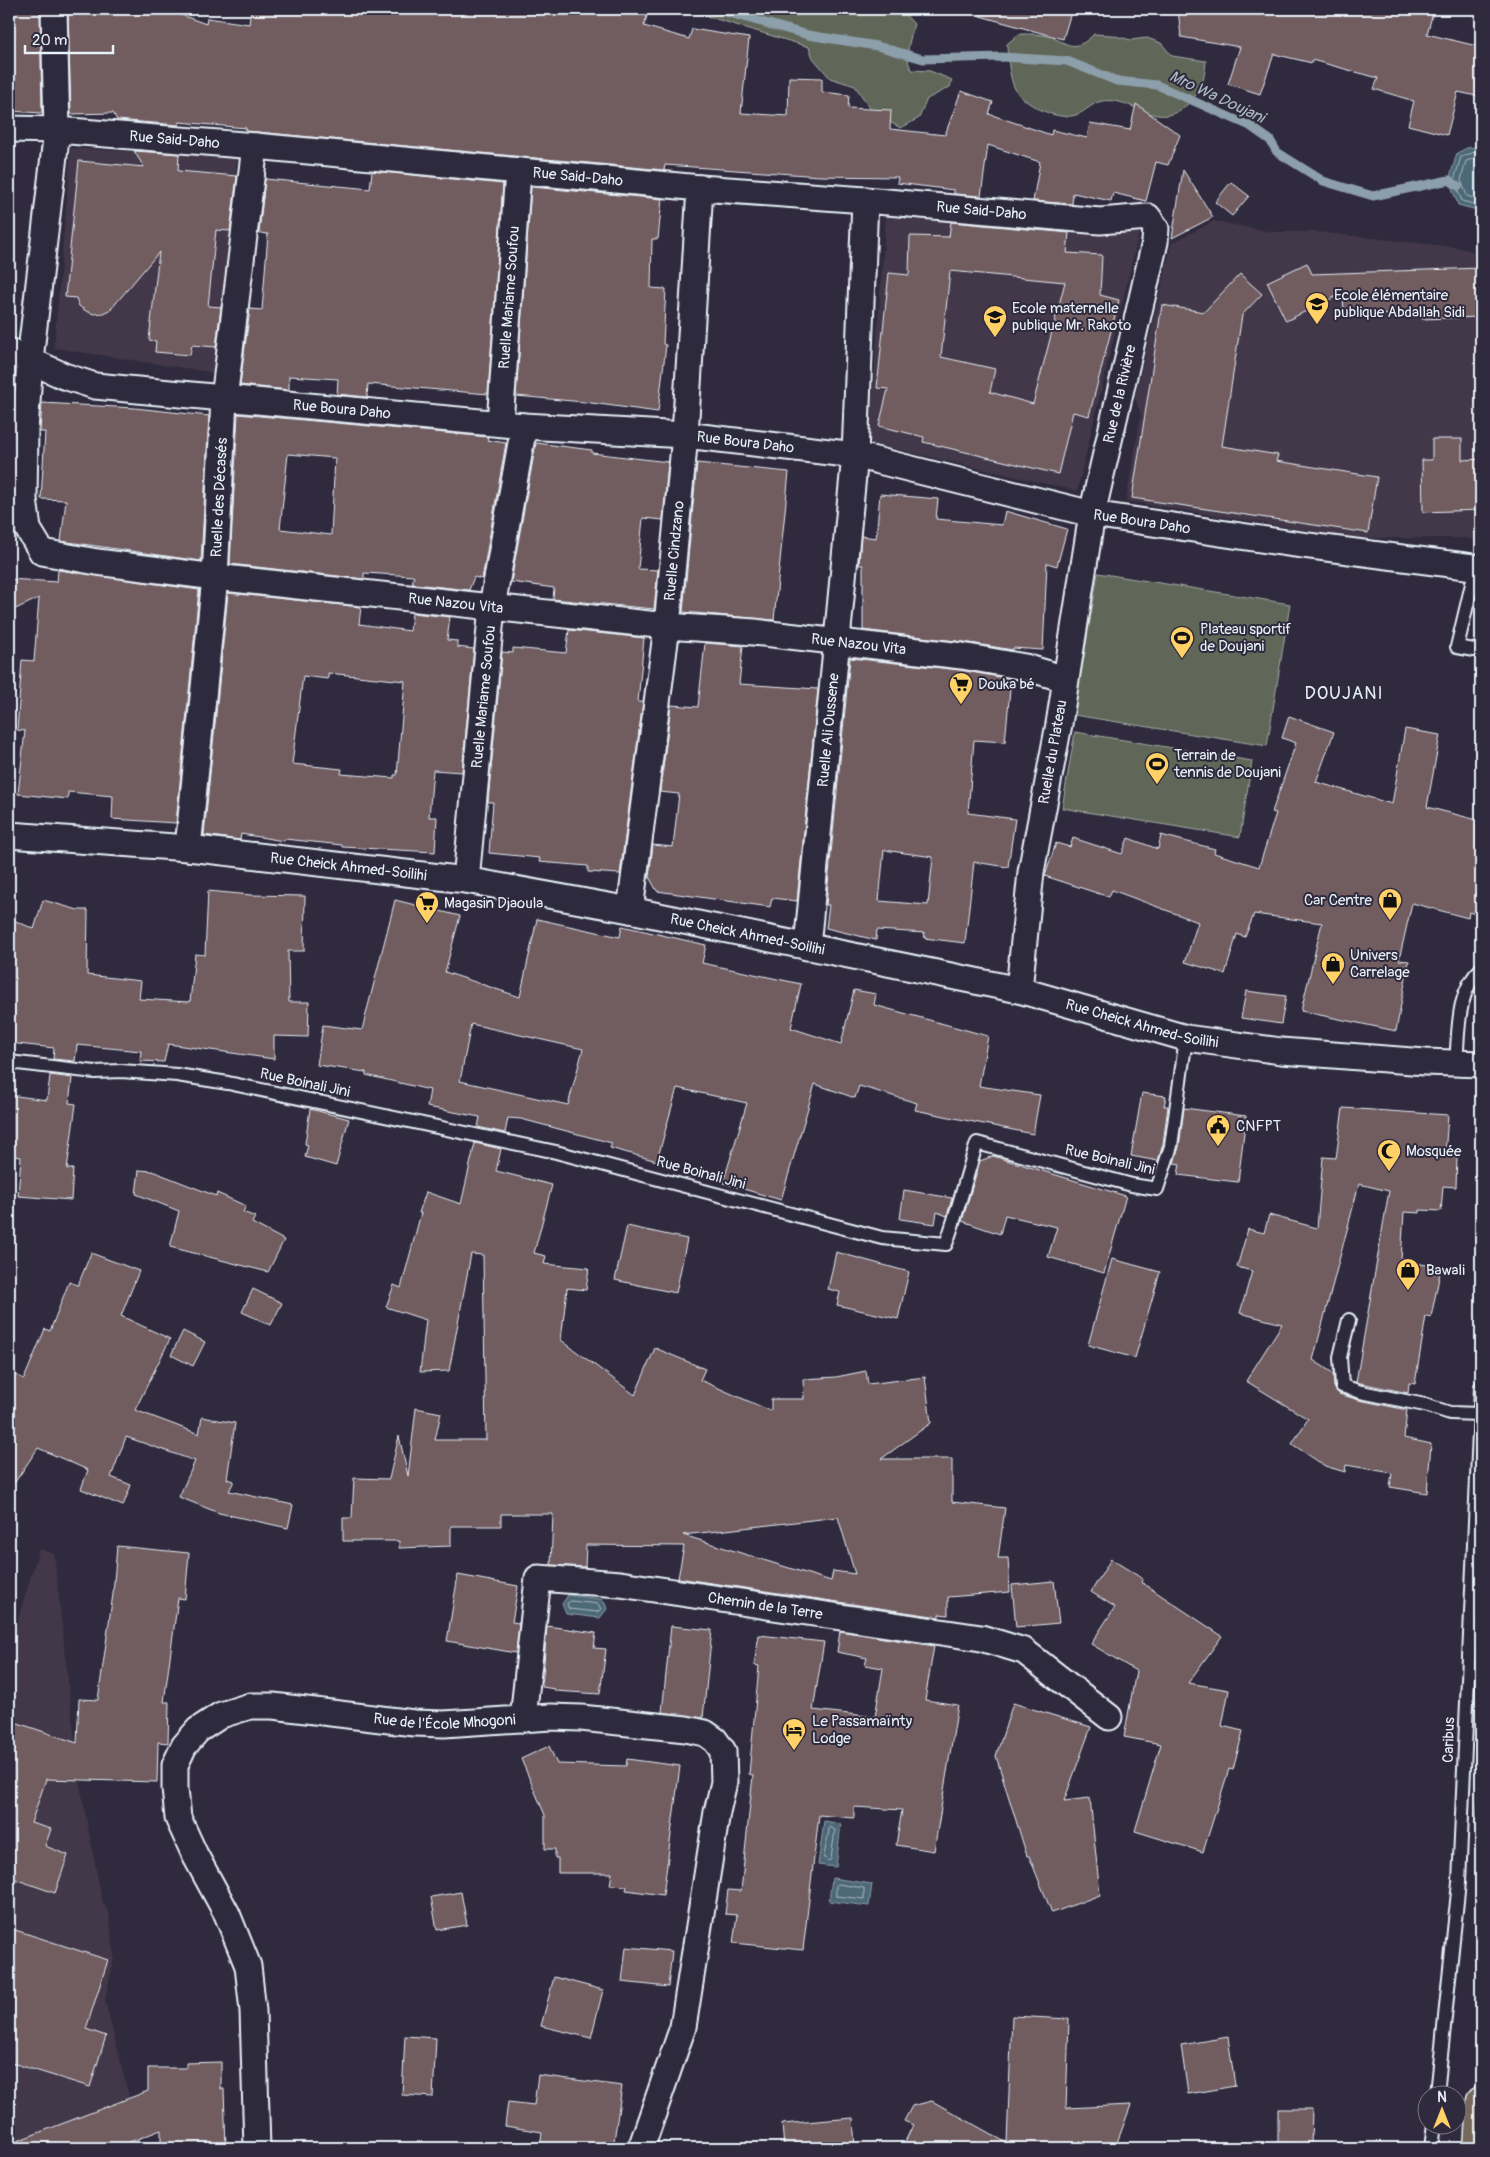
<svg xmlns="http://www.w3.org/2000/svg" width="1490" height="2157" font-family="Pangolin,sans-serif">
	<rect width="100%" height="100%" fill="#2f2a3d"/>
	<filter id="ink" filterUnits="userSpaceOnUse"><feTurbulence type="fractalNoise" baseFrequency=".02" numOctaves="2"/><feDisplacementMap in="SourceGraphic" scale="10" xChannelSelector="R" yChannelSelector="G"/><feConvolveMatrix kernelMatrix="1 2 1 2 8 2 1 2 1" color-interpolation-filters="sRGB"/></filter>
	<g filter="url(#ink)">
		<path fill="#433948" d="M71 148 237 158 222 374 54 348Z
			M886 215 1139 233 1077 491 869 443Z
			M1214 221 1272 232H1317L1455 247 1481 253V540L1460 538H1355L1126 501 1141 415 1135 397 1172 243Z
			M39 1549 54 1554 79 1780 102 1900 109 1914 114 1958 105 2000 140 2141 139 2148H9V1650Z"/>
		<path fill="#616658" stroke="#a4aca8" d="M683 9 901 10 914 24C911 37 903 58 912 70L930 71 952 80 950 87 927 99 919 118 901 128 874 114 855 86 830 78 813 58 809 47Z
			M1019 34C1027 34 1035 34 1043 35 1065 39 1072 57 1094 34L1111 35 1131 40 1147 38 1161 43 1172 56 1206 61C1205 77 1202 90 1190 102 1157 135 1135 96 1102 101 1091 103 1083 115 1071 116 1054 119 1023 104 1015 89 1010 80 1007 55 1007 44Z
			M1098 573 1290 604 1267 746 1074 715Z
			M1075 732 1252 761 1240 837 1062 808Z
			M1481 1726V1848L1476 1842V1829Z"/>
		<path fill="#4e6877" stroke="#8c9fab" d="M1481 146V211L1458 205 1449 180 1457 153 1467 148Z
			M568 1595 601 1599 605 1603 607 1609 600 1618 566 1614 562 1604Z
			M824 1821 841 1824 836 1867 818 1865Z
			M832 1878 872 1884 869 1906 829 1901Z"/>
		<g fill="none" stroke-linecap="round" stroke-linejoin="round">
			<path stroke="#aabac4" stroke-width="1" d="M1481 150 1461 157 1454 180 1462 201 1481 206
				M1481 157 1466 161 1461 180 1467 196 1481 200
				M571 1601 598 1604 601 1609 597 1612 569 1609 567 1604Z
				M830 1827 835 1830 831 1859 829 1861 824 1858Z
				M838 1884 864 1888V1899L836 1896V1886Z"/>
			<path stroke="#8c9fab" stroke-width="9" d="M715 9 808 35 877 46 923 59 1002 57 1067 61 1117 81 1157 85 1250 126 1270 140 1277 152 1323 181 1373 196 1449 180 1458 186"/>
		</g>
		<path fill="#715b60" stroke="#e8f1f8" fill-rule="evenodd" d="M9 9H40L42 113 9 111Z
			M68 9H165L206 24 207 18 249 24 251 9H649L644 26 689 39 692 29 749 38 741 113 788 116 789 77 822 78V92L849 95 848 108 891 110 890 129 945 135 961 91 993 102 989 114 1051 135 1052 130 1087 138 1090 123 1130 130 1136 104 1180 135 1168 165 1156 162 1146 201 1113 193 1111 201 1073 193 1072 204 1033 201 1040 162 988 145 981 196 954 194V190L897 183 898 177 820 176 665 165 664 170 246 131V128L179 122V125L117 120 113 113 71 114Z
			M981 9H1072L1063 39 980 16Z
			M1178 9H1434L1427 34 1481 47V97L1458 92 1447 135 1408 125 1414 101 1374 89 1378 78 1312 60V63L1274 54 1260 94 1228 84 1240 47 1181 37Z
			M134 151 179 154 178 171 237 176 230 231 216 230 208 306 221 307 216 347 192 345 190 355 155 352 156 341 149 340 159 252 111 309 103 313 94 314 86 311 79 306 76 298 65 297 79 161 144 167Z
			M1183 170 1213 217 1172 238Z
			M372 171 503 184 488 394 368 384 367 397 337 394 338 379 289 376V390L240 385 250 309 262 310 268 234 259 233 265 179 370 189Z
			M1231 182 1249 196 1232 216 1215 202Z
			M531 187 662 199 658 239H652L651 288 666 289 663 344 666 345 658 412 584 402 516 396Z
			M951 222 1069 233 1067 253 1102 255 1100 295 1119 300 1089 416 1073 412 1058 474 923 442 924 437 879 426 888 389 877 388 889 273 909 275 910 236 949 237ZM950 271 1065 282 1033 404 990 392 995 369 941 357Z
			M1307 263 1312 274 1481 268V317L1422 319V314L1344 315 1343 293 1286 321 1267 282Z
			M1240 274 1262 294 1242 315 1222 446 1278 455 1276 461 1377 477 1368 533 1132 498 1162 305 1204 312Z
			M42 403 135 408 209 416 201 561 61 541 66 500 41 499 45 432H40Z
			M238 414 488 437 487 440 506 443 482 579 474 577 469 590 415 584 412 583 414 576 364 573V579L230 564ZM288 454 335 458 331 535 280 529Z
			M1432 439H1462V460L1481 459V510L1423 512 1422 460H1432Z
			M536 443 592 450V453L668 462 663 520 643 518 638 569 658 570 654 609 553 599 554 588 511 582Z
			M697 463 789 472 774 620 683 612Z
			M880 494 938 499 936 519 1002 525 1005 511 1067 529 1057 566 1047 563 1043 650 1013 648V650L964 642 863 630V565H859L861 536 876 538Z
			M58 570 199 590 176 823 112 819 113 796 68 792V799L18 794 25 731 17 730 22 660 34 661 39 598 9 612V579L57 582Z
			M228 593 361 607 359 624 410 631 412 613 450 617 447 640 457 641V647L474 649 462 772 433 770 429 817H437L435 852 342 847V845L285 839 284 841 241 834 240 840 204 835ZM328 673 405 681 397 775H394V778L341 774 342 769 292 764 303 676 328 679Z
			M569 630 644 638 638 702H643L620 874 588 872V866L539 862 540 858 489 853 493 802H488L502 652 513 653V648L566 653Z
			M705 643 743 646 739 684 818 689 797 901 772 898 770 907 657 891 649 877 653 845 673 847 679 794 660 792 671 705 698 707Z
			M850 658 960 670 1011 679 1005 742 974 740 968 813 1015 819 1008 867 974 862 965 943 924 938 925 933 877 930 876 940 826 928 829 905H826ZM884 850 933 857 928 905 879 901Z
			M1289 716 1334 732 1316 782 1392 804 1405 729 1440 735 1427 807 1481 821V916L1469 912 1468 918 1412 903 1399 960 1409 961 1396 1031 1301 1011 1322 923 1254 914 1245 937 1237 934 1225 974 1185 962 1198 922 1112 890 1109 897 1045 876 1056 843 1070 847 1073 838 1122 854 1128 838 1158 849 1161 835 1215 849 1214 853 1259 867 1276 813 1272 812 1296 743 1282 738Z
			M208 891 251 895 305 896 304 951H288L289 1002H309L308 1037 274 1036V1059L168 1044 164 1062 140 1061 141 1051 77 1045 75 1061 53 1059 54 1048 9 1043V918L34 929 43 900 78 910H88L87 975 141 981 139 999 190 1002 195 954 205 955Z
			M395 900 460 916 445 972 520 997 537 919 620 937 622 926 706 945 702 963 801 984 791 1028 841 1044 854 990 876 994 874 1005 988 1036 979 1086 1040 1095 1033 1134 915 1110 917 1103 859 1086 855 1098 815 1084 781 1200 723 1183 747 1103 677 1088 657 1161 610 1148 612 1143 521 1119 508 1118 505 1133 478 1127 480 1117 427 1107 430 1090 366 1075V1072L317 1065 323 1025 362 1030ZM471 1024 583 1049 568 1105 460 1081Z
			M1246 991 1286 996 1281 1024 1241 1018Z
			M50 1075 72 1078 69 1103 76 1104 67 1169H73L71 1200 18 1196 21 1157 9 1155V1095L47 1100Z
			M1142 1093 1166 1096 1164 1106H1168L1163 1144 1158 1161 1131 1156Z
			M1184 1108 1246 1116 1238 1182 1178 1175 1180 1164 1174 1163 1179 1147Z
			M1343 1108 1448 1115 1445 1156 1457 1157 1456 1187 1443 1186 1441 1211 1420 1210V1213L1404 1212 1401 1260 1441 1268 1431 1317 1426 1316 1415 1384 1409 1383 1408 1393 1356 1382 1389 1191 1359 1184 1313 1360 1333 1373 1334 1387 1339 1394 1359 1400 1407 1410 1404 1438 1431 1444 1427 1493 1390 1487 1392 1473 1346 1465 1345 1472 1325 1466 1292 1444 1308 1419 1246 1381 1282 1324 1240 1313 1252 1271 1237 1267 1248 1229 1264 1233 1269 1215 1317 1228 1323 1157 1336 1158Z
			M310 1109 349 1119 336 1166 305 1157 308 1145 305 1144Z
			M475 1143 501 1149 496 1171 552 1185 534 1253 546 1256 544 1264 589 1268 586 1290 567 1288 561 1340 635 1395 655 1348 705 1369 700 1380 771 1411V1399H804L803 1379 836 1377 866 1371 868 1384 925 1377 931 1423 881 1459H952V1502L1005 1508 998 1558H1008L1010 1592 948 1597V1615L939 1614V1617L678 1578 684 1546 586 1545 585 1567 551 1565 553 1514H501V1526H451V1546L399 1548V1541H343V1518H352L354 1478 389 1479 399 1436 408 1476 416 1408 441 1413 435 1440H486L483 1255 471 1254 449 1371 420 1372 426 1320 386 1307 394 1285 401 1288 421 1213H419L426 1192 461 1204ZM838 1517 855 1574 833 1571 831 1581 683 1535Z
			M993 1156 1126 1196 1104 1273 1048 1257 1057 1227 1005 1215 1000 1234 962 1221 980 1161Z
			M139 1170 152 1171 216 1196 217 1193 246 1206 243 1212 255 1217 252 1223 284 1240 268 1272 170 1247 179 1211 136 1194Z
			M904 1190 952 1198 947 1216 937 1212 935 1224 900 1219Z
			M627 1226 687 1239 676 1293 615 1280Z
			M836 1252 909 1272 898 1319 837 1305 840 1292 828 1289Z
			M91 1253 139 1271 121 1316 170 1339 135 1410 199 1434 202 1417 235 1423 227 1479 234 1481 229 1491 293 1505 288 1528 219 1513 179 1497 195 1461 126 1437 111 1477 131 1485 123 1506 81 1489 88 1470 38 1448 9 1491V1372L24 1379 45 1329 50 1331 69 1282 78 1285Z
			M1112 1259 1160 1272 1135 1358 1088 1345Z
			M253 1289 282 1303 271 1325 242 1312Z
			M183 1331 205 1342 193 1366 171 1355Z
			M117 1546 189 1553 185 1599 178 1598 164 1702H169L168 1743 158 1742 157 1782 46 1779 31 1823 51 1829 45 1846 68 1855 55 1893 9 1877V1720L77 1743 79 1699 98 1700 113 1594Z
			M1111 1559 1143 1579 1141 1582 1222 1636 1188 1683 1229 1690 1222 1726 1243 1731 1233 1770 1229 1769 1203 1852 1135 1831 1161 1744 1124 1737 1136 1671 1091 1644 1115 1607 1091 1592Z
			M458 1575 518 1586 512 1622 519 1623 516 1653 447 1641Z
			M1054 1581 1059 1623 1016 1627 1012 1585Z
			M547 1626 596 1633 594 1648 606 1649 600 1694 555 1691V1689L542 1687Z
			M671 1626 712 1630 703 1718 662 1712Z
			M840 1631 934 1646 925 1700 958 1705 934 1851 896 1845 902 1810 854 1807V1818L819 1815 803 1950 733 1943 737 1915 725 1914 728 1890 741 1891 753 1775 749 1774 759 1666 754 1665 759 1635 824 1642 813 1710 875 1717 883 1668 865 1665 867 1658 837 1652Z
			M1013 1703 1091 1727 1064 1801 1090 1798 1100 1895 1052 1913 1029 1856H1027L996 1756Z
			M549 1746 557 1764 626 1766 627 1759 680 1766 663 1895 626 1890 627 1886 610 1885 612 1873H558V1858H555V1849H545V1815L521 1759Z
			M461 1892 467 1925 437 1930 431 1897Z
			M9 1928 108 1960 86 2029 106 2036 90 2087 9 2062Z
			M626 1947 672 1951 668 1987 622 1982Z
			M554 1977 603 1990 591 2038 541 2026Z
			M1012 2016 1069 2019 1066 2108 1131 2105 1115 2148H902L913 2125 904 2121 912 2106 932 2101 1007 2143Z
			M405 2036 436 2038 433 2097 402 2095Z
			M1228 2037 1235 2086 1188 2094 1181 2045Z
			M221 2062V2089H224L226 2148H161V2130L114 2148H9V2144L148 2091V2068H186V2063Z
			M538 2075 622 2086 613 2148H540L542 2132 505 2126 508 2102 534 2105Z
			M1278 2109H1312L1311 2144 1278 2143Z
			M853 2118 855 2148H784L782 2124Z"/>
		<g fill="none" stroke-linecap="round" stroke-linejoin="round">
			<g stroke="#e8f1f8" stroke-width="16">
				<path id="lane" d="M1474 650 1457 647 1476 567
					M9 1062 95 1072 121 1071 177 1075 228 1083 556 1152 882 1238 946 1244C958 1211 966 1177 977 1143L1132 1185 1157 1189 1171 1146 1186 1038
					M1456 1063C1459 1031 1456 992 1481 969
					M1349 1320 1340 1357 1342 1386 1361 1392 1425 1405 1450 1413 1479 1414
					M1437 2094 1459 1882 1481 1387
					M1431 2148 1434 2124"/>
			</g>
			<g stroke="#e8f1f8" stroke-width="29">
				<g id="street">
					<path id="s1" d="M54 9 57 130 30 360 25 430 24 499 28 529 42 552 97 562 215 577 667 626 754 632 962 656 1025 667 1065 679"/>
					<path id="s2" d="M9 129 57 130 255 146 700 188 865 200 1100 221 1148 217 1156 228 1155 242 1092 514 1059 724 1031 872 1019 990"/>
					<path id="s3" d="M9 351 64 376 95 386 524 426 685 435 855 455 1092 514 1294 544 1481 568"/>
					<path id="s4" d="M500 423 518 171"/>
					<path id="s5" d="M9 835 188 848 466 880 630 910 1019 990 1186 1038 1281 1051 1425 1062 1481 1064"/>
					<path id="s6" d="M188 848 215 577 224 399 255 146"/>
					<path id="s7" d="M466 880 492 607 524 426"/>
					<path id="s8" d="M630 910 667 626 685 435 700 188"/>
					<path id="s9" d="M807 947 855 455 865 200"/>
					<path id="s10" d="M523 1719 538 1578 620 1584 981 1638 1024 1651 1109 1717"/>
					<path id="s11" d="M257 2148 253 2011 248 1966 227 1914 195 1855 178 1818 175 1788V1765L184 1746 198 1730 221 1715 250 1706H273L414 1723 444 1724 551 1717 581 1718 686 1729 705 1733 715 1740 723 1751 724 1782 717 1812 683 2027 641 2148"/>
				</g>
			</g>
			<g stroke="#e8f1f8" stroke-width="31">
				<path id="primary" d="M1478 2148 1481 2101"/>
			</g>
			<use href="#lane" stroke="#2f2a3d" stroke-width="12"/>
			<use href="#street" stroke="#2f2a3d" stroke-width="25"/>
			<use href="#primary" stroke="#76695c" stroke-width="28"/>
		</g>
	</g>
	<defs>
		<g id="school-pin" transform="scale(1.25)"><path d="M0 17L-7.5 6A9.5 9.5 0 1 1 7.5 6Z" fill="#ffd166" stroke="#2f2a3d"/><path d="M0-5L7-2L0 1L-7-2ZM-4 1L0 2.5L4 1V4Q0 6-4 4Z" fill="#111"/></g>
		<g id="stadium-pin" transform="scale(1.25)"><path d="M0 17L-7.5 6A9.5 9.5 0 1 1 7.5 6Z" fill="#ffd166" stroke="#2f2a3d"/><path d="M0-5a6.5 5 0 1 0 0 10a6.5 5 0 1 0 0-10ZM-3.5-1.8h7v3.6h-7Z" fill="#111"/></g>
		<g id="supermarket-pin" transform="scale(1.25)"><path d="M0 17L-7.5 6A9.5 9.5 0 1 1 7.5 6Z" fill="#ffd166" stroke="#2f2a3d"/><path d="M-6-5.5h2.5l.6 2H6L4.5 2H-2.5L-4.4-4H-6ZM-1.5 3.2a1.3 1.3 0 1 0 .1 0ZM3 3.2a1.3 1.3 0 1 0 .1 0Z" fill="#111"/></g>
		<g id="shop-pin" transform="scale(1.25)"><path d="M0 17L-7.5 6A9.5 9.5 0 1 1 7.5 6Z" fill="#ffd166" stroke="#2f2a3d"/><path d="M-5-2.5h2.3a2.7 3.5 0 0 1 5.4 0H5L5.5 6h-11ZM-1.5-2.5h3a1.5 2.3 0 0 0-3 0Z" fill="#111"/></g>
		<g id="civic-pin" transform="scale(1.25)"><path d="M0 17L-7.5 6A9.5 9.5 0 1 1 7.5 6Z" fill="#ffd166" stroke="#2f2a3d"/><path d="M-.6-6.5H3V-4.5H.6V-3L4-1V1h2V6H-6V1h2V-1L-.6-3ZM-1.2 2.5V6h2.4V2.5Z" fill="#111"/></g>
		<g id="mosque-pin" transform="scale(1.25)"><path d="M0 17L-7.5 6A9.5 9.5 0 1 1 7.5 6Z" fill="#ffd166" stroke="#2f2a3d"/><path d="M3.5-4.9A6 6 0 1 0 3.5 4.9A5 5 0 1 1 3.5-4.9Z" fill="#111"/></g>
		<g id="hotel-pin" transform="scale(1.25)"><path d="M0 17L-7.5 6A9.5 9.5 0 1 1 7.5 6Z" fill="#ffd166" stroke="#2f2a3d"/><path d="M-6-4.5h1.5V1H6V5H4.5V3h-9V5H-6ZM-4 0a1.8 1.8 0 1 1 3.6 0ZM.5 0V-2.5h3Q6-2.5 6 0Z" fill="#111"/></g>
	</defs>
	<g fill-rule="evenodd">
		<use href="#school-pin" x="1317" y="304"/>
		<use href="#school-pin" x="995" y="317"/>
		<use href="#stadium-pin" x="1182" y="638"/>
		<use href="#supermarket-pin" x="961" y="684"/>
		<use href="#stadium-pin" x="1157" y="764"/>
		<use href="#shop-pin" x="1390" y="900"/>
		<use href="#supermarket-pin" x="427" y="903"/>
		<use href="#shop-pin" x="1333" y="964"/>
		<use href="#civic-pin" x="1218" y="1126"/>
		<use href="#mosque-pin" x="1389" y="1151"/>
		<use href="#shop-pin" x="1408" y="1270"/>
		<use href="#hotel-pin" x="794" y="1730"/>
	</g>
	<g text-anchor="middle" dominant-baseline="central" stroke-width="4" stroke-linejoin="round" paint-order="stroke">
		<g font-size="15" fill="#e8f1f8" stroke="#2f2a3d">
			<text stroke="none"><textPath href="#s2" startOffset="166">Rue Said-Daho</textPath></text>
			<text stroke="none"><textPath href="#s2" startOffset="571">Rue Said-Daho</textPath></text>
			<text stroke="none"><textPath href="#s2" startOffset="976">Rue Said-Daho</textPath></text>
			<text stroke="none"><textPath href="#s4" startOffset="126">Ruelle Mariame Soufou</textPath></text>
			<text transform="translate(1120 394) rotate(-77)">Rue de la Rivière</text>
			<text stroke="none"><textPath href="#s3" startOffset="341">Rue Boura Daho</textPath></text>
			<text stroke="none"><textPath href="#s3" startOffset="746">Rue Boura Daho</textPath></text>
			<text stroke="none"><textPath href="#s6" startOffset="352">Ruelle des Décasés</textPath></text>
			<text stroke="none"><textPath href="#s3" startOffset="1151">Rue Boura Daho</textPath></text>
			<text stroke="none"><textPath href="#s8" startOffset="362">Ruelle Cindzano</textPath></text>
			<text stroke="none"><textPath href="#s1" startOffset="966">Rue Nazou Vita</textPath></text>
			<text stroke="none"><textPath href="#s1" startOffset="1371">Rue Nazou Vita</textPath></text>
			<text stroke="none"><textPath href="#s7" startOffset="184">Ruelle Mariame Soufou</textPath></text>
			<text stroke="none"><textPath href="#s9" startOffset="218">Ruelle Ali Oussene</textPath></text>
			<text transform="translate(1053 752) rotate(-80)">Ruelle du Plateau</text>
			<text stroke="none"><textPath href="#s5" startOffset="341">Rue Cheick Ahmed-Soilihi</textPath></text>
			<text stroke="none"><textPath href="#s5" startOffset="746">Rue Cheick Ahmed-Soilihi</textPath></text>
			<text stroke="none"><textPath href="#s5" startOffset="1151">Rue Cheick Ahmed-Soilihi</textPath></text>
			<text transform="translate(305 1083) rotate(12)">Rue Boinali Jini</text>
			<text transform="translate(1110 1160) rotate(13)">Rue Boinali Jini</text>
			<text transform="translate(701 1173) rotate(15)">Rue Boinali Jini</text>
			<text stroke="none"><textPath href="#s10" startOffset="371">Chemin de la Terre</textPath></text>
			<text stroke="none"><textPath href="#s11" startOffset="695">Rue de l'École Mhogoni</textPath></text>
			<text transform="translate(1449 1740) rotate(-88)">Caribus</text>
		</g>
		<g font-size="15" fill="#e8f1f8" stroke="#2f2a3d" text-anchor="start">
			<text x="1334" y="295">Ecole élémentaire<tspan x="1334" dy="17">publique Abdallah Sidi</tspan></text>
			<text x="1012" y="308">Ecole maternelle<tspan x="1012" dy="17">publique Mr. Rakoto</tspan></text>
			<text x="1200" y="629">Plateau sportif<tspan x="1200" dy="17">de Doujani</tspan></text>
			<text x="978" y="684">Douka bé</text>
			<text x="1174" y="755">Terrain de<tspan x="1174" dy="17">tennis de Doujani</tspan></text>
			<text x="1372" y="900" text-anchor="end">Car Centre</text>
			<text x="444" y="903">Magasin Djaoula</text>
			<text x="1350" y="955">Univers<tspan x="1350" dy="17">Carrelage</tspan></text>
			<text x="1236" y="1126">CNFPT</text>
			<text x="1406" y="1151">Mosquée</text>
			<text x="1426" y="1270">Bawali</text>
			<text x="812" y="1721">Le Passamaïnty<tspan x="812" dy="17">Lodge</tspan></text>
		</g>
		<g font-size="16" font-style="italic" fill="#aabac4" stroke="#2f2a3d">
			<text transform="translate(1217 97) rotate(25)">Mro Wa Doujani</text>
		</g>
		<g font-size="18" letter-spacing="1" fill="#e8f1f8" stroke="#2f2a3d">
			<text x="1344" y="693">DOUJANI</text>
		</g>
	</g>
	<rect width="1490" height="2157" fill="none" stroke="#2f2a3d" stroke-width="30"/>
	<rect x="15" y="15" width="1460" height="2127" fill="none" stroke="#e8f1f8" stroke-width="2" filter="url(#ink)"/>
	<g transform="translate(1442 2110)"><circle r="24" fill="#2f2a3d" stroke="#797a88"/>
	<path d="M0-4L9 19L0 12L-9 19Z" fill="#ffd166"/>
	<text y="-8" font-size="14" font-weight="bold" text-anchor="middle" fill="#e8f1f8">N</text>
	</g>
	<path d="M25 45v8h88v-8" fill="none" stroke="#e8f1f8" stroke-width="2.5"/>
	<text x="32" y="45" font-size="15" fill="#e8f1f8" stroke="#2f2a3d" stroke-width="4" paint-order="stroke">20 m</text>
</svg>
